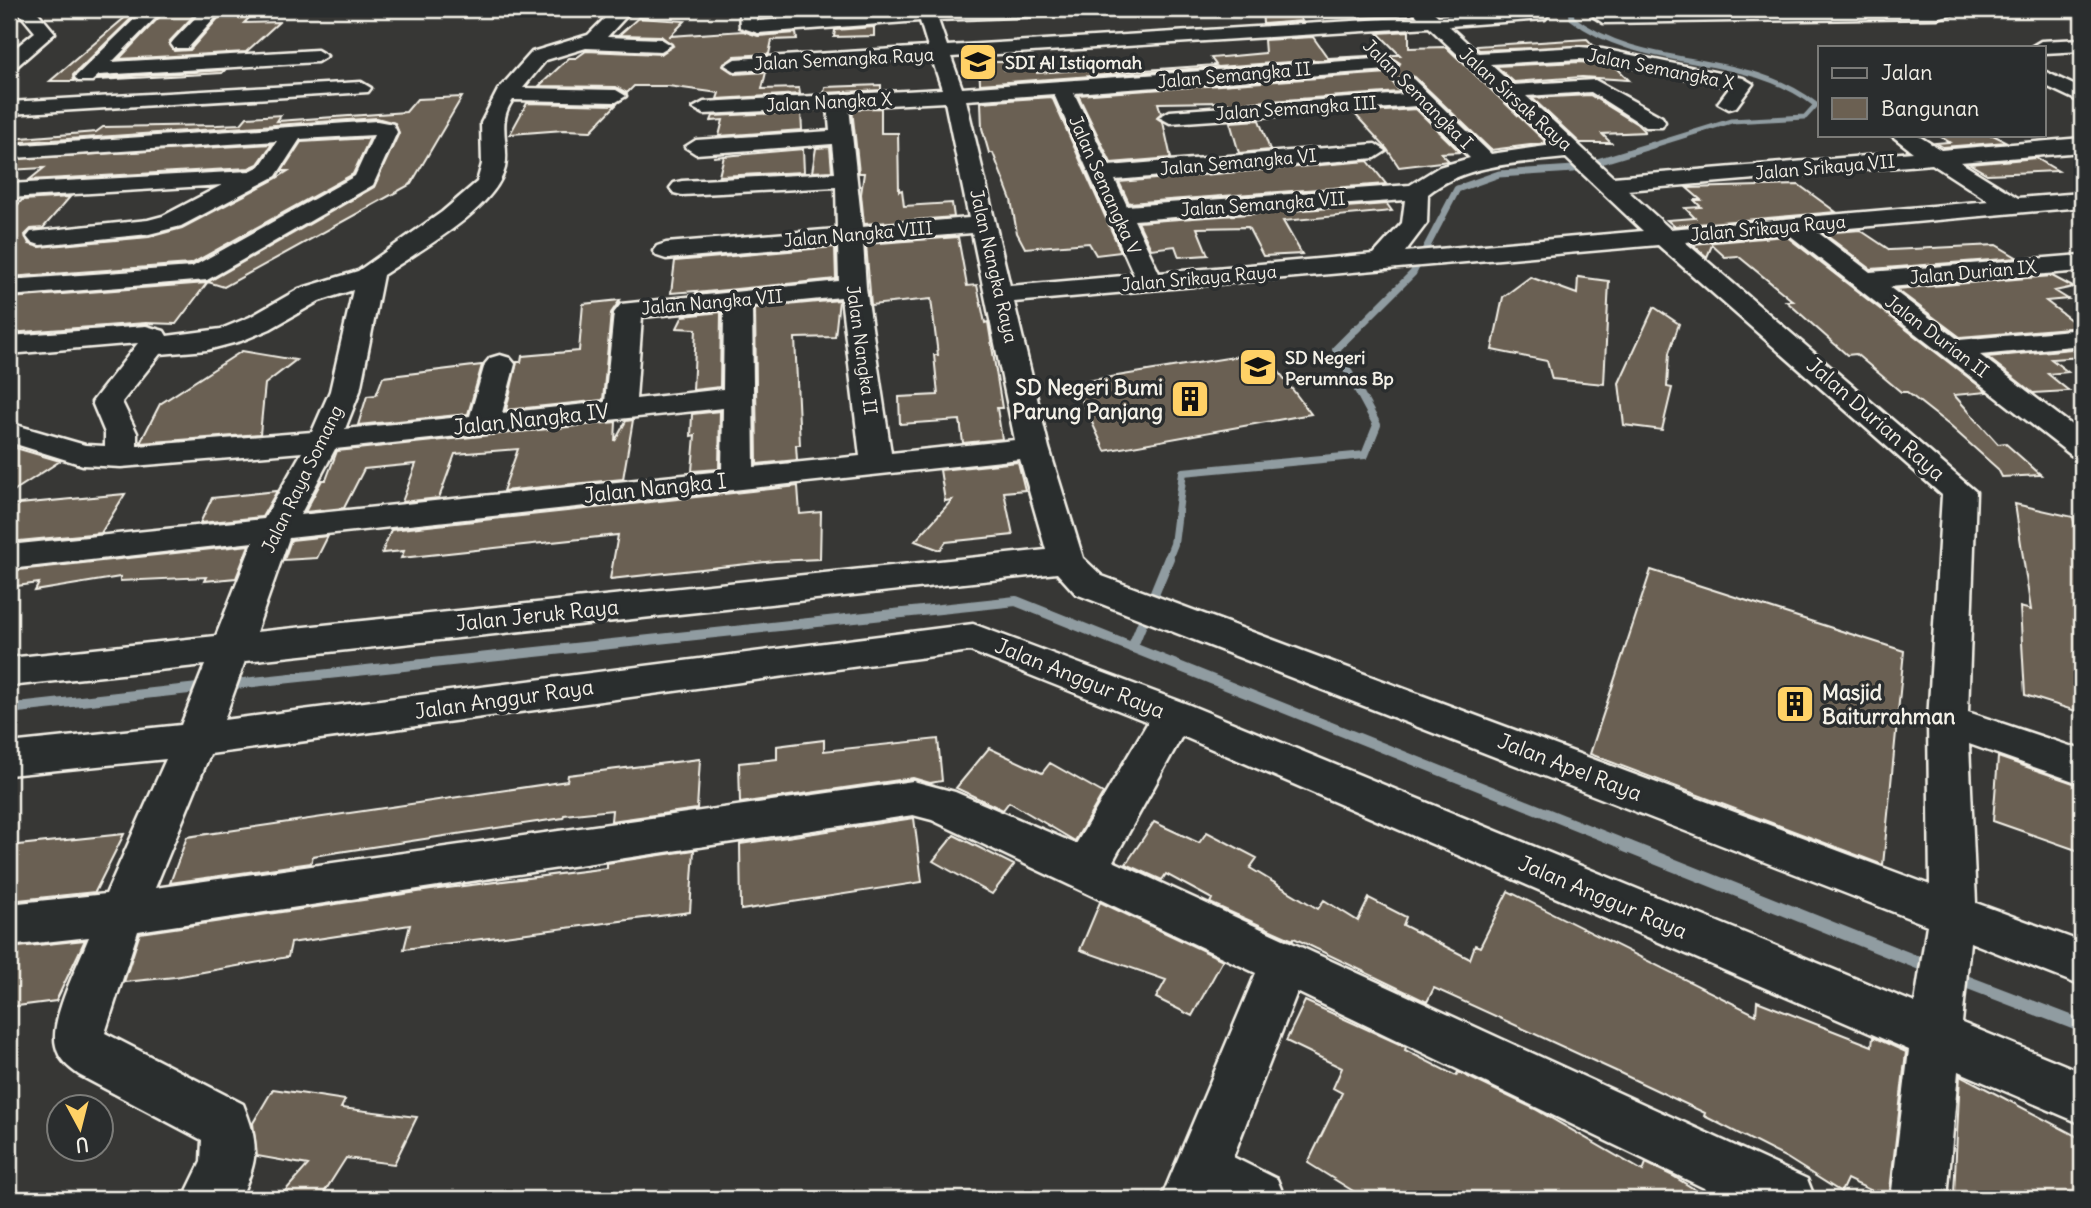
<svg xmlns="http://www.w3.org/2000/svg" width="2091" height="1208" font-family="Delius,sans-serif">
	<rect width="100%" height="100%" fill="#373735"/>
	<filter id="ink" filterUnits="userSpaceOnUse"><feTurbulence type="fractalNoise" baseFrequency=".0143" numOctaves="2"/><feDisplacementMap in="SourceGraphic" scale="14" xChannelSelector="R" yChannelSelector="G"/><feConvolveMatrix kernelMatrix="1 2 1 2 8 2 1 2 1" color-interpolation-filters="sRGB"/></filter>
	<g filter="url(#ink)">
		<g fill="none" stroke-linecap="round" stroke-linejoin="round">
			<path stroke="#909ca1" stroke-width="5" d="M1571 9 1572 18C1643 73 1746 49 1816 105L1805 117 1731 121 1647 147
				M9 34V39"/>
			<path stroke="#909ca1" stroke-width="7" d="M1356 330 1413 273 1457 189 1499 174 1574 169 1653 145"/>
			<path stroke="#909ca1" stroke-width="8" d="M1168 559 1174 544 1183 472 1365 455 1377 425 1336 349 1357 328"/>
			<path stroke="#909ca1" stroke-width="10" d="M1132 648 1169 558
				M225 685 1016 601 1631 847
				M9 709 207 687"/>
			<path stroke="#909ca1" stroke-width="13" d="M1626 846 1934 969
				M1954 977 2082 1026"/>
		</g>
		<path fill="#6b6052" stroke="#f4f1e8" stroke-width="2" d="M135 9H141L73 75 74 81H50Z
			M167 9V13L197 12 169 42 174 51 190 50 221 15 255 12 244 23 279 22 246 52 119 59Z
			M1262 9H1293L1302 21 1263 24Z
			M1353 9H1408V15L1362 18Z
			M638 18 685 21 670 36 743 31 758 36 796 33 797 39 772 40 769 54 735 56 723 66 735 74 766 72 762 89 799 88 800 94 717 99 719 93 668 86H634L627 93 616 87 539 86 569 58H576L586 51 661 54 673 46 661 36 619 35Z
			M874 27V36L834 37 835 30Z
			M1409 31V48L1446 47 1547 143 1491 150 1415 77 1407 74 1393 83 1400 92 1224 104 1223 102 1158 103 1161 113 1157 118 1163 122 1171 158 1111 163 1078 95 1388 73 1400 63 1388 55H1400L1378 33Z
			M1313 37 1328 58 1387 55 980 84 979 62H1004V70L1037 69V73L1107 68 1116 72 1216 65 1211 58 1265 53 1264 40Z
			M1587 39 1594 46 1479 50 1475 46Z
			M1580 62 1615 66 1629 80 1582 77 1514 82 1496 66Z
			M225 70 222 73 97 80 100 78Z
			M881 85V90L824 93 825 87Z
			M1590 95 1637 124 1645 132 1602 134 1611 143H1580L1532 98Z
			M462 97 411 184 224 287 208 282 374 187 399 133 395 123 377 118 9 143V139L96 132 103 127 217 125 241 124 247 117 281 115 277 121 406 112 417 99Z
			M1052 97 1121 252 1096 255 1089 243 1025 248 1017 233 1011 200 993 153H989L982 128 981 102Z
			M527 103 616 105 591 131 564 130 510 134Z
			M881 108V133H898L899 191 902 190 904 206 952 203 954 217 864 224 861 194 864 173H859L852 109Z
			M1416 109 1460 152 1441 153 1449 161 1399 167 1387 149 1354 113Z
			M801 112 802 130 719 136 723 120 711 121 713 116Z
			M1259 120 1270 150 1239 153 1230 122Z
			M1938 135H1993L2007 142 1943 147 1936 143 1949 142Z
			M370 138 353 174 191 264 9 277V214L22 200 70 197 43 228 31 229 25 235 29 244 39 247 149 237 182 228 277 178 288 171H282L301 142Z
			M272 144 258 164 249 168 29 180 44 168 9 170V159Z
			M830 147 832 171 812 172 816 148Z
			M803 149 804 172 719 176 724 156 713 157Z
			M2036 158 2058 171 1987 174 1970 164Z
			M1368 161 1386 184 1129 203 1119 182Z
			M1799 185 1836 212 1674 226 1667 220 1695 218 1685 208 1701 207 1694 200H1701L1687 188Z
			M1387 204 1392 211 1283 221 1302 254 1263 256 1248 227 1197 228 1208 255 1179 257 1175 246 1151 249 1138 222Z
			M1860 230 1890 250 1996 245 2018 258 1871 269 1823 233Z
			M1786 236 1987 392 1954 395 1998 444 2005 443 2041 475 2002 477 1998 469 1949 425 1907 392H1901L1856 354 1847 355 1786 301H1793L1738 256 1725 257 1712 245 1707 257 1692 244Z
			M958 237 967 286 977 285 985 323 988 322 1002 408H997L1002 439 963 443 960 420 900 424 899 397 938 395 934 355H938L931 299 871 305 866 244Z
			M835 247 836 279 696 293 697 291 671 293 675 261Z
			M2052 276 2073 287 2055 291 2068 299 2046 301 2080 327 1960 337 1896 289Z
			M1530 277 1577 294 1578 277 1609 281 1604 384 1552 379 1547 361 1492 350 1503 297Z
			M207 283 176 324 146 323 9 333V298Z
			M620 300 611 313 603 400 506 410 517 362H521L522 356 579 351 583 304Z
			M839 300 835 337 795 338 800 445H796L797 460 757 464 755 308Z
			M1654 307 1679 324 1669 353 1667 387 1672 388 1662 430 1624 425 1619 383Z
			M721 312 720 387 693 390 696 329 677 328 683 316Z
			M2082 348V357L2051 359 2068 372 2048 374 2069 391 2033 393 1987 357Z
			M242 351 296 360 265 384 260 434 140 443 160 404Z
			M1264 352 1311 414 1105 451 1074 383Z
			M482 365 468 414 358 425 367 396 376 395 383 377Z
			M720 411 719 469 692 471 695 435 691 436 692 414Z
			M633 420 623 479 503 491 518 449 455 454 439 498 402 502 416 464 364 469 344 508 305 512 322 480H326L337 451 616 422 615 441 626 421Z
			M9 446 60 461 9 494Z
			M1018 462 1025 490 1004 492 1013 535 946 542 940 550 915 541 952 500 945 501 940 470Z
			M798 486 800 514 821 512 820 559 775 561 610 579 618 535 401 558 404 551 382 553 391 530Z
			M277 491 262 517 200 523 212 498Z
			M125 494 101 533 9 542V505Z
			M2015 504 2073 517 2082 559V713L2025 695 2020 607 2031 610Z
			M328 536 317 558 284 560 291 540Z
			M249 545 236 578 204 581 206 577 120 581V577L35 591 39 583 9 587V571Z
			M1651 570 1904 651 1883 865 1590 754Z
			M938 739 942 781 930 783 913 778 740 803 739 763 777 759V746L824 740V751Z
			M989 748 1042 773 1050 763 1103 793 1075 841 1009 802 1003 810 956 788Z
			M1998 757 2082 786V852L1993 821Z
			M700 759 697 809 611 821 612 810 564 815 563 818 313 856 311 863 170 883 187 837 567 781 568 775Z
			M914 818 922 882 741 910 740 844Z
			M1154 822 1199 843 1207 832 1257 858 1250 868 1318 909 1324 900 1358 921 1369 898 1406 917 1403 925 1470 959 1475 945 1480 947 1508 891 1756 1015 1757 1001 1872 1046 1873 1037 1906 1052 1889 1199 1847 1179 1841 1192 1787 1158 1704 1116 1705 1113 1620 1073 1434 988 1427 1002 1294 938 1293 940 1210 903 1212 899 1166 874 1162 880 1126 864Z
			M124 834 95 892 9 901V846Z
			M954 835 1014 865 992 894 933 861Z
			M694 850 690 912 404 949 410 925 291 943 288 957 175 977 124 982 140 933 431 890 607 868V863Z
			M1100 902 1223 960 1192 1016 1156 998 1166 980 1080 950Z
			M85 940 56 1001 9 1007V948Z
			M1305 1001 1406 1047 1405 1050 1456 1076 1458 1072 1535 1109 1643 1171 1646 1163 1673 1176 1710 1199H1366L1308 1163 1342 1093 1333 1088 1342 1068 1286 1041Z
			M1960 1075 2082 1139V1199H1965L1954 1194Z
			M273 1089 345 1100 341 1108 417 1117 394 1164 346 1158 320 1199H278L308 1165 257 1156 253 1123Z"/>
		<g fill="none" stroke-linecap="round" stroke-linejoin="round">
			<g stroke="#f4f1e8" stroke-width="5">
				<path id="street" d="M16 9H35L55 33 16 67 9 69V53L35 32Z
					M145 9H164L112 62 317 50 327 56 317 62 99 75 92 81H78L75 77Z
					M204 9H223L188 48H174L171 44 174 40Z
					M614 9H633L607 37 661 39 671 45 661 51 586 48 546 60 523 88 616 90 626 96 616 102 513 100C496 122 510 144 505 168 495 210 418 251 383 275L360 391 345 429 470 416 485 364 490 358 500 355 510 358 515 364 502 413 605 402 614 313 621 304 839 281 838 244 666 259 657 256 653 251 657 246 666 243 837 229 836 187 682 195 674 193 670 188 674 183 682 181 835 173 832 144 696 154 685 147 696 140 830 131 828 108 704 114 693 108 704 102 942 89 932 59 735 71 725 65 735 59 928 47 920 21 758 33 740 27 739 9H757L756 20 760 21 916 9H1093L1084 14 938 20 947 46 1418 17 1411 9H1430L1438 16 1539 9 1548 15 1545 19 1449 26 1478 53 1580 47 1602 49 1743 78 1753 84 1736 107 1729 109 1718 103 1730 87 1602 61 1580 59 1490 64 1513 85 1595 80 1662 117 1665 122 1662 127H1646L1591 92 1526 96 1613 177 1913 152 1891 135H1917L1941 150 2082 138V152L1960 162 2018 198 2082 193V207L1816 231 1870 272 2082 255V271L1889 287 1959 340 2082 329V345L1980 355 2082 433V458L2071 455 1787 233 1685 242 1976 492 1968 712 2082 750V784L1969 744 1976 903 2082 942V986L1970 942 1962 1023 2082 1072V1124L1958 1071 1947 1199H1891L1909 1050 1182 736 1113 861 1807 1179 1815 1199H1727L1297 992 1233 1157 1277 1179 1285 1199H1161L1256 973 932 820 913 815 138 931 105 1033 243 1104C260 1146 258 1159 240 1199H183L201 1162 202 1140 79 1075C68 1067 59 1060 56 1046 49 1020 79 963 89 937L9 946V904L106 894 166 759 9 775V743L181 725 205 665 9 686V658L216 636 253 542 9 569V545L264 519 302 452 121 467 83 465 9 442V423L85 445 105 446V433L92 402 138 343 9 354V336L146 326 164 331 167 336 221 329 250 317 299 289 358 271 442 212 477 182 482 164 481 123 498 90 532 52 588 35ZM1429 27 1553 145 1491 154 1413 79 1406 77 1396 83 1405 94 1170 111 1159 117 1170 123 1417 106 1470 158 1439 167 1410 185 1127 206 1115 180 1375 158 1386 151 1375 144 1109 166 1074 93 1388 70 1398 64 1388 58 962 88 951 57ZM1054 94 1134 275 1010 286 966 100ZM945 102 969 218 862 227 849 107ZM1566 158 1643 231 1405 252 1427 223 1428 194C1466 164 1519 163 1566 158ZM1932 164 1989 201 1670 229 1627 190ZM1405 200 1402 223 1374 254 1159 273 1134 220ZM972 233 1015 440 891 453 866 288 863 242ZM1658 245 1942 495 1928 721 1930 885 1102 576 1083 558 1049 448 1014 302ZM353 290 330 391 312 432 137 446V433L122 402 160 354 207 350 241 341 270 329 319 301ZM841 297 860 456 754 467 752 306ZM724 309 723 389 636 399 642 317ZM723 408 722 471 300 515 335 449ZM1020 459 1046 550 256 632 289 538ZM1057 573 1076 594 1927 925 1915 1003 1187 704 973 624 224 720 245 661ZM970 651 1148 722 1076 844 955 792 913 781 155 888 210 754Z
					M1960 9 1957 13 1937 18 1603 23 1594 17 1603 11Z
					M2082 39V51L2044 53V47H2031L2041 41Z
					M2044 71 2082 89V103L2044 85Z
					M361 82 371 88 368 92 9 114V102Z
					M377 121 393 124 397 132 373 185 207 280 9 296V280L192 267 355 176 374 135 300 139 276 176 181 226 149 234 40 245 31 242 27 237 31 232 148 220 163 216 222 185 9 198V184L250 171 260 166 277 141 14 158 9 156V146Z"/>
			</g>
			<use href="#street" fill="#2a2d2e" fill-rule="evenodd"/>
		</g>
	</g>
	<defs>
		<g id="school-square" transform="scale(2.0125)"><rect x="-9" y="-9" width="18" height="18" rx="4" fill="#ffd166" stroke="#2a2d2e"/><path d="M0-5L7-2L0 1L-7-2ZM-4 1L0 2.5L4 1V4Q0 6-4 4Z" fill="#111"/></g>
		<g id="building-square" transform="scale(2.0125)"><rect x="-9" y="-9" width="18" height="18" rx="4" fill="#ffd166" stroke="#2a2d2e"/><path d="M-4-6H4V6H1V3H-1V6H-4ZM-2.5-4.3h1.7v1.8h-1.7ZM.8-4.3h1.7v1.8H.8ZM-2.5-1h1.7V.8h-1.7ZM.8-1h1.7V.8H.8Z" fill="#111"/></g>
	</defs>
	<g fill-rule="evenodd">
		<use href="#school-square" x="978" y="62"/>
		<use href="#school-square" x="1258" y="367"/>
		<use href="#building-square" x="1190" y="399"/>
		<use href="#building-square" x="1795" y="704"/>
	</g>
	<g text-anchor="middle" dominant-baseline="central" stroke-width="7" stroke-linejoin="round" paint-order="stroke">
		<g font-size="18" fill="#f4f1e8" stroke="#2a2d2e">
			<text transform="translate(844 59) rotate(-3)">Jalan Semangka Raya</text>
			<text transform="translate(1661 69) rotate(11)">Jalan Semangka X</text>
			<text transform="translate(1234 75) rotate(-5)">Jalan Semangka II</text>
			<text transform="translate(1418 94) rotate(45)">Jalan Semangka I</text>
			<text transform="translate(1516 99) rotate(42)">Jalan Sirsak Raya</text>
			<text transform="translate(829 102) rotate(-3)">Jalan Nangka X</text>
			<text transform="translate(1296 108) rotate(-4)">Jalan Semangka III</text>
			<text transform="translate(1238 162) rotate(-5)">Jalan Semangka VI</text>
			<text transform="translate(1825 167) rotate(-5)">Jalan Srikaya VII</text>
			<text transform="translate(1105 185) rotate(66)">Jalan Semangka V</text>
			<text transform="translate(1263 204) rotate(-4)">Jalan Semangka VII</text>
			<text transform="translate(1768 228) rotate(-5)">Jalan Srikaya Raya</text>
			<text transform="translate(858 234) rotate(-5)">Jalan Nangka VIII</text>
			<text transform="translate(994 266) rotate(77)">Jalan Nangka Raya</text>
			<text transform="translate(1973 272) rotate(-5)">Jalan Durian IX</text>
			<text transform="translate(1199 278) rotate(-5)">Jalan Srikaya Raya</text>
			<text transform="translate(712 302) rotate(-5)">Jalan Nangka VII</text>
			<text transform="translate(1937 336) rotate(37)">Jalan Durian II</text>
			<text transform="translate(862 350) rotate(82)">Jalan Nangka II</text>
			<text transform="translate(302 479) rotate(-64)">Jalan Raya Somang</text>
		</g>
		<g font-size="18" font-weight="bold" fill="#f4f1e8" stroke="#2a2d2e" text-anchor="start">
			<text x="1005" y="62">SDI Al Istiqomah</text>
			<text x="1285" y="357">SD Negeri<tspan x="1285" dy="21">Perumnas Bp</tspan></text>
		</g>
		<g font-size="21" font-weight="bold" fill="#f4f1e8" stroke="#2a2d2e" text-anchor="end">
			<text x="1163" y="387">SD Negeri Bumi<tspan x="1163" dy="24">Parung Panjang</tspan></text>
			<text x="1822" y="692" text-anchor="start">Masjid<tspan x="1822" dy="24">Baiturrahman</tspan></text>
		</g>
		<g font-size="21" fill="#f4f1e8" stroke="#2a2d2e">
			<text transform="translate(531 419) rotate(-6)">Jalan Nangka IV</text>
			<text transform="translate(1876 419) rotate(41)">Jalan Durian Raya</text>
			<text transform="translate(655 488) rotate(-6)">Jalan Nangka I</text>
			<text transform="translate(537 615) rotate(-6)">Jalan Jeruk Raya</text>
			<text transform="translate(1080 678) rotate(22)">Jalan Anggur Raya</text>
			<text transform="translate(504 699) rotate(-8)">Jalan Anggur Raya</text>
			<text transform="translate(1570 767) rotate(21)">Jalan Apel Raya</text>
			<text transform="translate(1603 897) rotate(23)">Jalan Anggur Raya</text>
		</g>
	</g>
	<rect width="2091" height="1208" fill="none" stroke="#2a2d2e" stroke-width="35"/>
	<rect x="18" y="18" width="2056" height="1173" fill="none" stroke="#f4f1e8" stroke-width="2.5" filter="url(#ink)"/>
	<rect x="1818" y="46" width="228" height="91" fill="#2a2d2e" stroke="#7b7b78" stroke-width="2"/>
	<rect x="1832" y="68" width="35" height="10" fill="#2a2d2e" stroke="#7b7b78" stroke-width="2"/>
	<text x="1881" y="80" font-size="21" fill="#f4f1e8">Jalan</text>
	<rect x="1832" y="98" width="35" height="21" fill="#6b6052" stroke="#7b7b78" stroke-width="2"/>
	<text x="1881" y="116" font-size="21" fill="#f4f1e8">Bangunan</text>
	<g transform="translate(80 1128) rotate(173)"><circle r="33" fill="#2a2d2e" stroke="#7b7b78" stroke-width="2"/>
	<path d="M0-5L12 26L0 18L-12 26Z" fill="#ffd166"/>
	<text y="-10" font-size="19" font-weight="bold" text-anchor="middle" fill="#f4f1e8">U</text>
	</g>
</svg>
